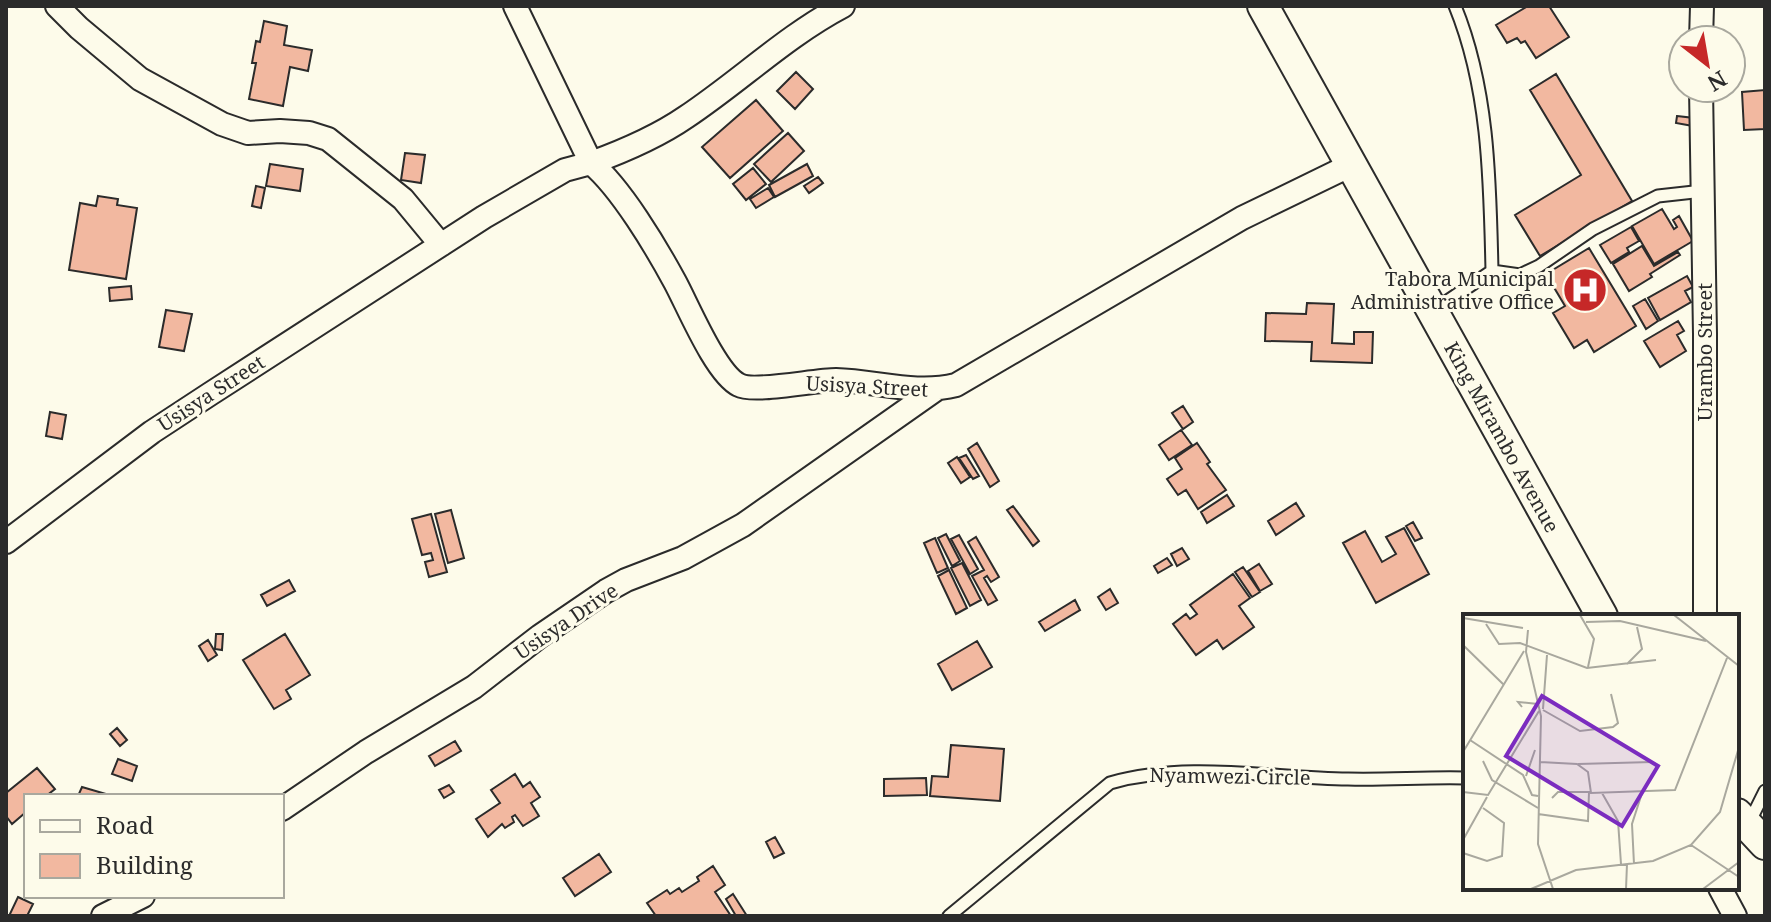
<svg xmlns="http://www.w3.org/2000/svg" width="1771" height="922" font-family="'Noto Serif',serif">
	<rect width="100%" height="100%" fill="#fdfbea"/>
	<path fill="#f2b8a0" stroke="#2b2b2b" stroke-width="2" d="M1528 6H1549L1569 37 1536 58 1525 41 1521 43 1517 38 1507 43 1496 25Z
		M264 21 287 26 284 45 312 50 308 71 290 67 283 106 249 99 256 63H252L256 41 260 42Z
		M796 72 813 89 795 109 777 91Z
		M1556 74 1632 201 1540 256 1515 215 1581 175 1530 90Z
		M1765 90V129L1744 130 1742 92Z
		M756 100 783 131 730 178 702 147Z
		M1677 116 1694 118 1693 126 1676 123Z
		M788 133 804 151 771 182 754 164Z
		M405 153 425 155 421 183 401 180Z
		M270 164 303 169 300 191 266 186Z
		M807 164 813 176 775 197 769 185Z
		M753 168 766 184 746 200 733 184Z
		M818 177 823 183 809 193 804 186Z
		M256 186 265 188 261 208 252 206Z
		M768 188 774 197 756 208 750 199Z
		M98 196 118 199 117 205 137 208 126 279 69 270 80 203 96 206Z
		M1662 209 1674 229 1677 227 1673 220 1679 216 1693 241 1654 264 1632 226Z
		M1631 227 1639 241 1627 248 1629 252 1611 263 1600 245Z
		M1642 246 1654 266 1678 252 1680 255 1650 274 1652 277 1629 291 1613 264Z
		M1589 248 1636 326 1594 352 1587 340 1574 348 1553 313 1565 306 1546 274Z
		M1687 276 1693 287 1685 291 1691 302 1660 320 1648 298Z
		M131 286 132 299 110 301 109 288Z
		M1645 299 1658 321 1646 329 1633 306Z
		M1307 303 1334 304 1332 343 1354 344V332H1373L1372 363 1311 361 1312 342 1265 341 1266 313 1306 314Z
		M166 310 192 314 184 351 159 347Z
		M1678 321 1684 331 1677 335 1686 351 1660 367 1644 341Z
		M1183 406 1193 422 1183 429 1172 413Z
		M50 412 66 415 62 439 46 436Z
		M1181 430 1192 445 1169 460 1159 445Z
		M977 443 999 481 990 487 968 449Z
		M1197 443 1210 462 1207 464 1226 490 1198 509 1186 490 1178 495 1167 479 1182 469 1175 458Z
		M966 455 979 476 973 479 959 458Z
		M957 457 970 477 961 483 948 463Z
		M1227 495 1234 506 1207 523 1201 512Z
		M1296 503 1304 516 1276 535 1268 521Z
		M1013 506 1039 541 1033 546 1007 510Z
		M451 510 464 558 448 563 435 514Z
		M431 514 447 572 429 577 425 562 433 560 431 553 422 555 412 519Z
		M1413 522 1422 538 1415 541 1406 526Z
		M1404 528 1429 574 1376 603 1343 543 1365 531 1382 562 1396 554 1386 537Z
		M946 534 960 561 952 566 938 538Z
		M959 535 978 569 970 574 951 539Z
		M976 537 999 577 991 582 987 576 984 578 997 600 988 605 972 576 984 570 968 542Z
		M935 538 948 568 937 573 924 543Z
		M1182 548 1189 559 1177 566 1171 554Z
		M1167 558 1172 565 1158 573 1154 566Z
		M962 563 981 600 970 606 951 568Z
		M1259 564 1272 584 1260 591 1248 571Z
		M1243 567 1260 592 1252 597 1235 572Z
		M949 570 967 608 956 614 938 576Z
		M1233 574 1250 598 1239 606 1254 627 1223 649 1217 640 1196 655 1173 624 1186 614 1190 619 1197 614 1190 605Z
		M289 580 295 591 267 606 261 595Z
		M1110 589 1118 603 1106 610 1098 597Z
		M1075 600 1080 610 1045 631 1039 622Z
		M216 634H223L222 650 215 649Z
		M285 634 310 675 286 690 291 699 274 709 243 660Z
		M208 640 217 655 208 661 199 646Z
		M977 641 992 667 952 690 938 664Z
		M117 728 127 740 120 746 110 734Z
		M455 741 461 751 435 766 429 756Z
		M951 745 1004 749 1000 801 930 796 932 776 948 777Z
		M118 759 137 766 132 781 112 774Z
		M37 768 55 789 46 796H26V812L12 824 6 816V793Z
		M515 774 523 787 530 782 540 797 531 803 539 816 523 826 515 815 512 817 514 822 505 828 502 824 488 837 476 819 500 803 491 790Z
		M926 778 927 795 884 796V779Z
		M449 785 454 792 444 798 439 790Z
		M82 787 106 794V796H78Z
		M775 837 784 853 774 858 766 842Z
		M599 854 611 872 575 896 563 878Z
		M713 866 725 885 715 892 731 916H656L647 903 667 890 670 894 679 888 682 892 699 881 697 877Z
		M733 894 747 916H736L726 899Z
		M18 897 33 904 27 916H9Z"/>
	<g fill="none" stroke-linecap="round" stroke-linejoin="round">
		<g stroke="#2b2b2b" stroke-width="15">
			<path id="service" d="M1455 6C1489 89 1490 182 1492 271
				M1434 310 1492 271 1520 275 1539 266 1593 229 1658 196 1703 191
				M1749 823 1765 791
				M949 916 1110 783C1187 761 1270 778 1348 779 1387 780 1426 777 1465 778"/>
		</g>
		<g stroke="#2b2b2b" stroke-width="26">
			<path id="minor" d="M57 6 79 28 140 79 222 124 248 133 280 131 309 133 328 139 403 199 441 245
				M515 6 591 163C624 151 657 137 686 117 740 81 786 36 843 6
				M1701 40 1702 6
				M1701 88 1705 334V616
				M6 542 152 432 210 394 484 217 565 170 591 163C621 188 656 247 675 282 688 306 716 374 739 385 754 393 814 380 836 380 877 381 915 395 956 385L1242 218 1351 165
				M282 809 366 752 474 687 540 636 606 591 626 580 683 558 743 525 935 390
				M1720 888 1735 916
				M103 916 143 896"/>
		</g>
		<g stroke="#2b2b2b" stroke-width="34">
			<path id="secondary" d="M1263 6 1602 616
				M1737 814 1765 844"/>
		</g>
		<use href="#service" stroke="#fdfbea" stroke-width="11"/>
		<use href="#minor" stroke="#fdfbea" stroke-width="22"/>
		<use href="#secondary" stroke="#fdfbea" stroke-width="30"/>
	</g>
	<defs>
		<g id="hospital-disc" transform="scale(2.3)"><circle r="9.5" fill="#c62828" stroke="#fdfbea"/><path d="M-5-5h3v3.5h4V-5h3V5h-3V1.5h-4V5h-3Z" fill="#fff"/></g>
	</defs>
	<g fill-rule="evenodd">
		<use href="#hospital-disc" x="1585" y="290"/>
	</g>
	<g text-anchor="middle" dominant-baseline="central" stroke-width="6" stroke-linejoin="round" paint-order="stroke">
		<g font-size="20" fill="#2b2b2b" stroke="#fdfbea" text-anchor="end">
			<text x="1554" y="278">Tabora Municipal<tspan x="1554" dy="23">Administrative Office</tspan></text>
		</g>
		<g font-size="20" fill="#2b2b2b" stroke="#fdfbea">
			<text transform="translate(1704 352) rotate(-90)">Urambo Street</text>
			<text transform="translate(867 386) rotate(3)">Usisya Street</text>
			<text transform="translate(211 393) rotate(-33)">Usisya Street</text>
			<text transform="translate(1502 437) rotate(61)">King Mirambo Avenue</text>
			<text transform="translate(566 621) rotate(-34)">Usisya Drive</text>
			<text transform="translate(1230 776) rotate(1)">Nyamwezi Circle</text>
		</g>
	</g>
	<g transform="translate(1463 614)">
		<rect width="276" height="276" fill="#fdfbea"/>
		<path fill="none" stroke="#a9a89e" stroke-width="2" d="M117 1 131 25 125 53M211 1 276 52M0 4 60 14M123 8 157 7 243 27M23 10 36 30 57 29 124 54 193 46M65 16 63 38 78 102 75 230 90 275M0 31 41 71M164 50 179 35 174 13M59 93 55 88 75 90M80 95 84 41M80 96 117 117 150 113 155 109 148 80M7 126 60 161 69 181 75 182M0 138 61 37M20 147 29 166 75 194M77 148 114 150 125 158 128 179 212 176 264 44M115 150 189 148M63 162 72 136M0 178 25 181 76 97M139 179 155 207 158 250M75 200 125 207 126 178H95L89 184M0 226 24 183M228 231 276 263M0 239 24 247 39 242 41 209 20 194M171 250 169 210 180 176M68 275 113 256 190 247 228 231 257 198 276 133M163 275 164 250M240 275 276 248"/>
		<path fill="#7b2cbf" fill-opacity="0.15" stroke="#7b2cbf" stroke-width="4" d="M79 82 195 152 159 212 43 142Z"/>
		<rect width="276" height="276" fill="none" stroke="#2b2b2b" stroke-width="4"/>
	</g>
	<rect width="1771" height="922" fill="none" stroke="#2b2b2b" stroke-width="16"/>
	<rect x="24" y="794" width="260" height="104" fill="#fdfbea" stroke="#a9a89e" stroke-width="2"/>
	<rect x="40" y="820" width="40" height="12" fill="#fdfbea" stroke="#a9a89e" stroke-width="2"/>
	<text x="96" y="834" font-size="24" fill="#2b2b2b">Road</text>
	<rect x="40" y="854" width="40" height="24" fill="#f2b8a0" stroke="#a9a89e" stroke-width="2"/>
	<text x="96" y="874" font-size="24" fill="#2b2b2b">Building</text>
	<g transform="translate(1707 64) rotate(149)"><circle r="38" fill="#fdfbea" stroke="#a9a89e" stroke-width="2"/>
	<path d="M0-6L14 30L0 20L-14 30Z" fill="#c62828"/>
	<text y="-12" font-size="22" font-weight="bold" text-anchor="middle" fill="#2b2b2b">N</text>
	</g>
</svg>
